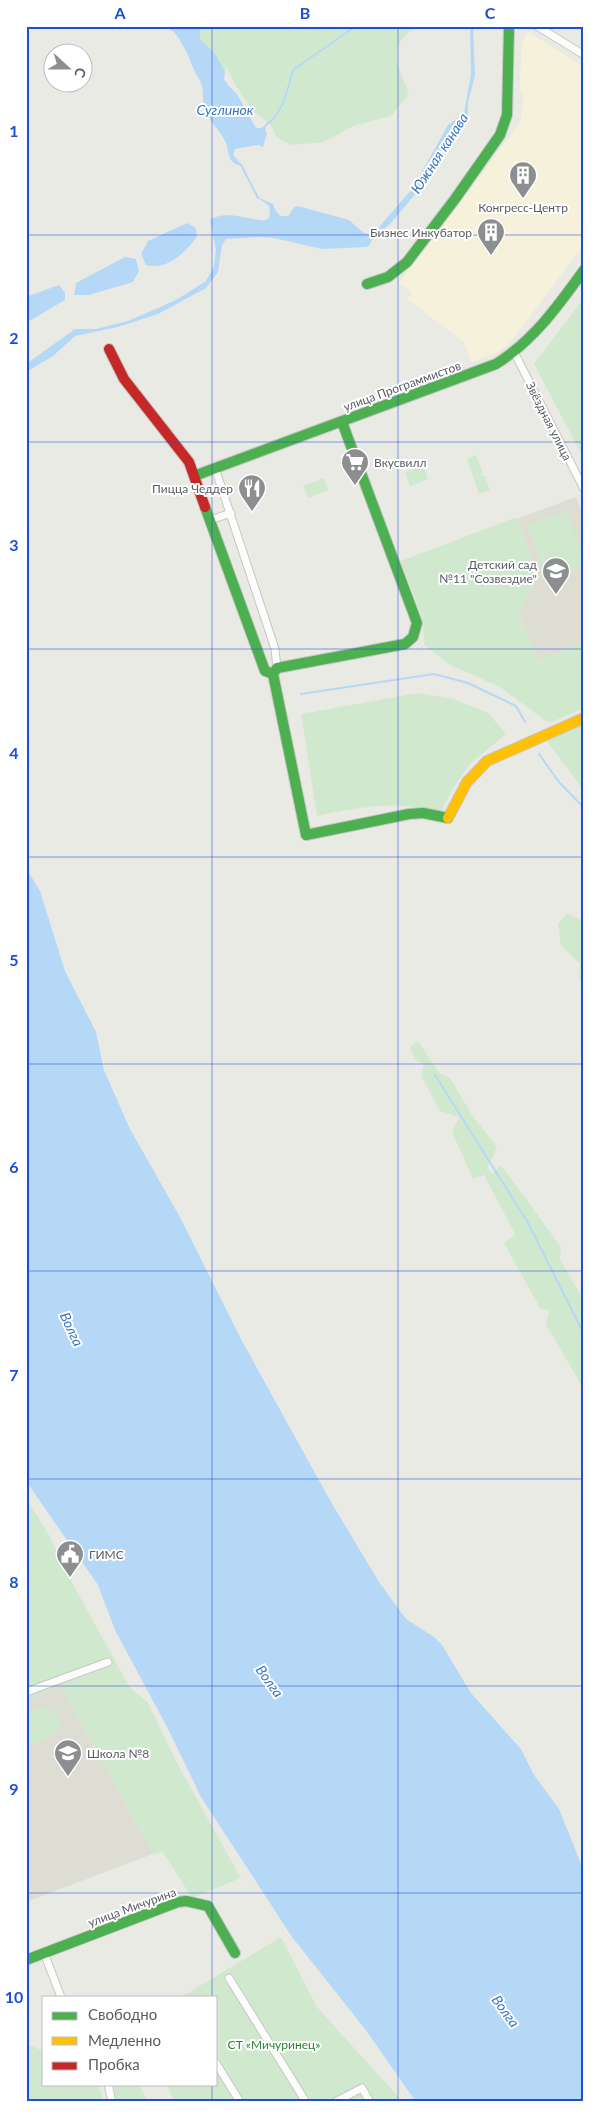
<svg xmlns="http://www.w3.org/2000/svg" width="610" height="2128" font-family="Lato,sans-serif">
	<rect width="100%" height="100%" fill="#eaeae4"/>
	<path fill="#f6f1db" d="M528 32 584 67V244L512 340 498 352 471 362 464 342 407 299 412 293 399 283 520 123 524 96 520 92 521 52 522 41Z"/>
	<path fill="#ddddd3" d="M576 497 584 516V642L539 661 519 614 538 575 517 519Z
		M61 1686 153 1854 26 1902V1700Z"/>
	<path fill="#d0e9ce" d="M200 26H416C412 31 407 33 404 37 388 55 403 76 409 94L391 116 353 126 324 142 292 145 277 138C270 118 263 122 252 109 242 96 233 82 227 68L225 72 215 53 200 39Z
		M584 298V459L534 364Z
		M476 455 483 473 479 476 484 475 490 490 479 494 467 459Z
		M423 465 428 479 410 486 405 472Z
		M324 478 328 490 308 498 303 486Z
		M566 511 584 559V566L547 580 527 525Z
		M514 518 517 519 538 575 519 614 539 661 584 642V708L552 722H547L500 687 452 666 424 645 423 620 401 561Z
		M418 693 454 699 488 713 506 734 469 765 452 790 440 813C396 799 360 807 317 816L301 714Z
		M584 724V791L547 741Z
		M567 913 584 922V985L579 980 580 964 561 946 558 924Z
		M418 1041 439 1073 450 1078 472 1115 497 1147 487 1169 492 1174 501 1165 561 1247 560 1259 584 1301V1390L546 1324 549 1311 540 1308 504 1243 515 1234 484 1175 473 1179 452 1132 459 1117 440 1111 421 1076 424 1065 415 1059 410 1047Z
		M26 1498 48 1533 74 1586 129 1686 148 1703 179 1767 241 1878 192 1898 163 1852 153 1854 61 1686 26 1700Z
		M41 1707 52 1709C73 1733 46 1739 26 1747V1713Z
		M281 1937 317 2007 403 2102H175L166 2084H216V1997H181Z
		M26 2044 44 2051V2084H98L104 2102H26Z
		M113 2084H139L148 2102H116Z"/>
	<path fill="#b6d8f7" d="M167 26H200V39L215 53 225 72 224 79 228 85 237 94 256 128H261L267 124 265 130 267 133 263 147 258 145 235 149 233 155 243 166C225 164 231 152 225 141 220 131 211 123 206 112 201 101 204 95 202 86 201 81 197 76 195 72 188 56 182 37 167 26Z
		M470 26H473L475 76 468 102V115L453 128 418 191 390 224 372 240 370 244 367 247 322 249 274 238 258 237 226 239 222 245 218 272 206 288 158 314 118 327 75 336 53 356 26 372V364L75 329H96L128 321 176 300 206 281 214 266 216 250 210 220C221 212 240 216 253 219 256 219 262 221 265 220 271 219 270 211 269 206L257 197 273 204C276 212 279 219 289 215L294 207 298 206 349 220 364 233 373 234 413 188 448 125 464 113 471 75Z
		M187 223 196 228 197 237C183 254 169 270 146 265L141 254 148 241Z
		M125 257 136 259 139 271 133 282 89 295H74L76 283Z
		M59 285 65 293V300L26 323V297Z
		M26 868 40 891 65 971 96 1032 104 1070 130 1129 181 1219 242 1341 331 1502 379 1582 406 1619 434 1637 442 1645 471 1693 521 1749 534 1775 559 1809 584 1871V2102H416L365 2029 292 1937 201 1797 168 1729 115 1630 98 1585 26 1481Z"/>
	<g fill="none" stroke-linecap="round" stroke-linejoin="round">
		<path stroke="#b6d8f7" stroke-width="2" d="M266 125C283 114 288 88 293 70L356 26
			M241 165 258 198
			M301 694 434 674 468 683 516 706 525 722
			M539 754 559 782 584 808
			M435 1075 527 1221 584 1334"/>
		<g stroke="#c7c8c6" stroke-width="9">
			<path id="street" d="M537 26 584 55
				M515 354 584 489
				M215 468 275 649 277 668
				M210 520 231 513
				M26 1692 108 1662
				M44 1953 61 1997
				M229 1978 306 2102
				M216 2063 240 2102
				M108 2084 112 2102
				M335 2102 362 2088 370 2102"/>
		</g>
		<g stroke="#c5c6c5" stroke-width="12">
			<path id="fast" d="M367 284 388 277 407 262 455 199 500 135 507 115 509 26
				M194 476 496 364C534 340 558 306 584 270
				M205 507 265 671 273 674 277 668 405 644 413 637 417 623 342 422
				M273 674 306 835 409 814 423 813 448 818
				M26 1960 178 1902 186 1901 208 1906 235 1953"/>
		</g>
		<g stroke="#c5c6c5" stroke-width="12">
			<path id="slow" d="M448 818 467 782 487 761 584 718"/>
		</g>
		<g stroke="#c5c6c5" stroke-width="12">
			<path id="jam" d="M109 349 124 379 189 462 205 507"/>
		</g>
		<use href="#street" stroke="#fcfcfb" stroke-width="7"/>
		<use href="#fast" stroke="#4caf50" stroke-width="10"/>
		<use href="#slow" stroke="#ffc107" stroke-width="10"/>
		<use href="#jam" stroke="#c62828" stroke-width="10"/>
	</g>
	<path fill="none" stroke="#1d4ed8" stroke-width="1" stroke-opacity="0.55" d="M212 26V1997M398 26V2102M26 235H584M26 442H584M26 649H584M26 857H584M26 1064H584M26 1271H584M26 1479H584M26 1686H584M26 1893H584M212 2084V2102"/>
	<defs>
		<g id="building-pin" transform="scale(1.4375)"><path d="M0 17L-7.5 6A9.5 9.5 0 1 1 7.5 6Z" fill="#8c8e90" stroke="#fff"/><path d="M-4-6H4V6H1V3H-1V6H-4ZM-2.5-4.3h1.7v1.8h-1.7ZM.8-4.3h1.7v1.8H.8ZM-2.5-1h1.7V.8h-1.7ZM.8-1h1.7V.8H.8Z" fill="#fff"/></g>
		<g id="supermarket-pin" transform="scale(1.4375)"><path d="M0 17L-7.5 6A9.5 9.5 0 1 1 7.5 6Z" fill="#8c8e90" stroke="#fff"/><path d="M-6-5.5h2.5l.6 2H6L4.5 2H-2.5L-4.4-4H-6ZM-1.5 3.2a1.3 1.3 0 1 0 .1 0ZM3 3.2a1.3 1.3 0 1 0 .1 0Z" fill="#fff"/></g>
		<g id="restaurant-pin" transform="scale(1.4375)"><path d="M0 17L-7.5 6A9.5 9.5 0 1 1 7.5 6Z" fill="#8c8e90" stroke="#fff"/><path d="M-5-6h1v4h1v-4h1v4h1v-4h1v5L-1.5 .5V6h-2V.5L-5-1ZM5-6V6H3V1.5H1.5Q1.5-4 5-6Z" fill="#fff"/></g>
		<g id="school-pin" transform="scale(1.4375)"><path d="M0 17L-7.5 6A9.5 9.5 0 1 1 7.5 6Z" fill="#8c8e90" stroke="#fff"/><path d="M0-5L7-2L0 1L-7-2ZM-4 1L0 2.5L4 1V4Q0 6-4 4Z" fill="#fff"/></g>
		<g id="civic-pin" transform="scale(1.4375)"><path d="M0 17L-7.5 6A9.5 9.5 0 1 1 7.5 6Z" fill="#8c8e90" stroke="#fff"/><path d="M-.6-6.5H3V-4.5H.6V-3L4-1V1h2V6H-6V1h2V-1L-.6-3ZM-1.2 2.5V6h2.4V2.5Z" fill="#fff"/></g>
	</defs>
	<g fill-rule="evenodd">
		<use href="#building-pin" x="523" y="175"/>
		<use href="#building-pin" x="491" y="232"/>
		<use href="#supermarket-pin" x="355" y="462"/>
		<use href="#restaurant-pin" x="252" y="488"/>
		<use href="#school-pin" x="556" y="571"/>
		<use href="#civic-pin" x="70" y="1554"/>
		<use href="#school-pin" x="68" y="1753"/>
	</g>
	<g text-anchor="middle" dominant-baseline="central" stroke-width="4" stroke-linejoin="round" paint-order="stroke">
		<g font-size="12" fill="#595d63" stroke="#fff" text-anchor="end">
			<text x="523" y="207" text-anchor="middle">Конгресс-Центр</text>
			<text x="472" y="232">Бизнес Инкубатор</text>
			<text x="374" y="462" text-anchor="start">Вкусвилл</text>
			<text x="233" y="488">Пицца Чеддер</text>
			<text x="537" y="564">Детский сад<tspan x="537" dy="14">№11 "Созвездие"</tspan></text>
			<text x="89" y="1554" text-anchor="start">ГИМС</text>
			<text x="87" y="1753" text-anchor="start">Школа №8</text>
		</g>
		<g font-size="12" fill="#595d63" stroke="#fff">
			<text transform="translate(402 386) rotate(-20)">улица Программистов</text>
			<text transform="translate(549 421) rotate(63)">Звёздная улица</text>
			<text transform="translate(132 1907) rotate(-20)">улица Мичурина</text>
		</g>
		<g font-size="12" fill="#2b8233" stroke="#fff">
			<text x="274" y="2044">СТ «Мичуринец»</text>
		</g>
		<g font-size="14" font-style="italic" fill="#3575c5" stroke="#fff">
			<text x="225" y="109">Суглинок</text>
			<text transform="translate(439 153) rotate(-57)">Южная канава</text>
			<text transform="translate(72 1329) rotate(65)">Волга</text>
			<text transform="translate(270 1681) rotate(54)">Волга</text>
			<text transform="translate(506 2011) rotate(54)">Волга</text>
		</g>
	</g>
	<rect width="610" height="2128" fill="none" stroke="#ffffff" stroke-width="55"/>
	<rect x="42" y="1996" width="175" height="90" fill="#ffffff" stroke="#bdbec1"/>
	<rect x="52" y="2012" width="25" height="8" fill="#4caf50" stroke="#bdbec1"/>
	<text x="88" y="2020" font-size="15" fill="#595d63">Свободно</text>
	<rect x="52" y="2037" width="25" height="8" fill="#ffc107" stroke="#bdbec1"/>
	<text x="88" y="2046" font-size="15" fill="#595d63">Медленно</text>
	<rect x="52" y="2062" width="25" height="8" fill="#c62828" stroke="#bdbec1"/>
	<text x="88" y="2070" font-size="15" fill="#595d63">Пробка</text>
	<g transform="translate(68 68) rotate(111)"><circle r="24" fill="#ffffff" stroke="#bdbec1"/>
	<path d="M0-4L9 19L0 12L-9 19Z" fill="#8c8e90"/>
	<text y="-8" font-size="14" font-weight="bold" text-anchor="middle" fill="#595d63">С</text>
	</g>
	<rect x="28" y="28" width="554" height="2072" fill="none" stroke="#1d4ed8" stroke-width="2"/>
	<g font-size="16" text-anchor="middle" font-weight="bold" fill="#1d4ed8">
		<text x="120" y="19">A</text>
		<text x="305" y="19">B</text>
		<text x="490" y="19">C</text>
		<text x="14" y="137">1</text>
		<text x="14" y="344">2</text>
		<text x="14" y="551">3</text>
		<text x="14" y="759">4</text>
		<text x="14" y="966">5</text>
		<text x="14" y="1173">6</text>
		<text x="14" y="1381">7</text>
		<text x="14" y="1588">8</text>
		<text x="14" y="1795">9</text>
		<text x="14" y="2003">10</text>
	</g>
</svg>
